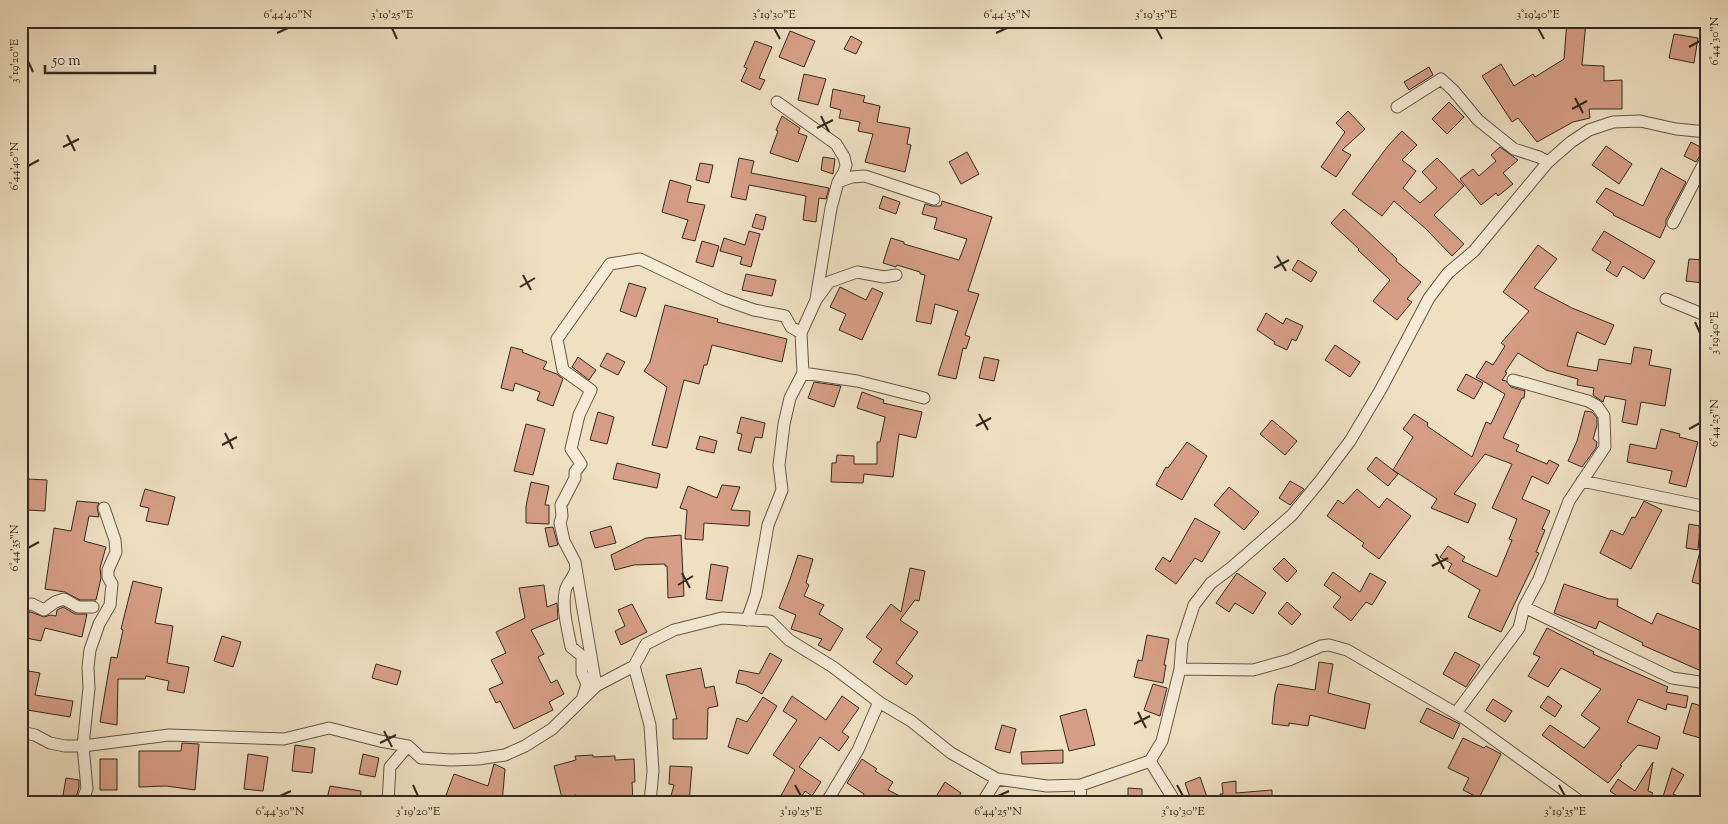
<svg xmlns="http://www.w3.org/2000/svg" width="1728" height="824" font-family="'Sorts Mill Goudy',serif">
	<rect width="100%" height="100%" fill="#efe0c2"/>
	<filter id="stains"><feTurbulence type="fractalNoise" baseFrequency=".004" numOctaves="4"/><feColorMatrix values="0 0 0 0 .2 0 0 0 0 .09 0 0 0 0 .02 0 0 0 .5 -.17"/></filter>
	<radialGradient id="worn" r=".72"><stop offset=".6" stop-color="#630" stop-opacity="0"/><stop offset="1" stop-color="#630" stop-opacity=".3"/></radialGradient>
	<path fill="#d69e86" stroke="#332a1f" d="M1567 21 1586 22 1582 65 1604 66V81L1622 80V109H1589L1590 118 1573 122 1537 142 1518 118 1512 122 1482 76 1501 64 1514 86 1533 74 1535 77 1564 59Z
		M790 31 815 41 804 67 779 57Z
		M1674 34 1698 38 1694 63 1669 58Z
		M851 36 862 42 856 54 844 49Z
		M755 41 772 47 759 78 765 80 760 90 741 81 747 68 744 67Z
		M1429 67 1433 75 1409 90 1404 82Z
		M804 74 826 79 818 105 798 100Z
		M833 89 865 96 863 102 880 106 877 122 910 128 907 144 911 145 905 172 865 162 873 134 858 131 860 122 839 118 841 110 830 107Z
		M1449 102 1464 117 1447 134 1432 119Z
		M1348 111 1365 129 1342 150 1351 155 1336 177 1321 167 1345 132 1336 123Z
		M782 116 800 128 798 133 807 136 798 162 770 153 778 131 776 130Z
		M1402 131 1417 145 1402 160 1416 171 1403 188 1420 203 1437 188 1422 172 1437 158 1464 186 1434 215 1464 244 1452 256 1426 229 1394 201 1382 216 1352 194 1388 146Z
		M1691 142 1704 149 1696 162 1684 156Z
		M1606 146 1632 164 1619 184 1592 165Z
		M1500 147 1518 160 1503 173 1513 184 1498 196 1496 193 1481 205 1460 179 1473 169 1479 176 1496 161 1491 155Z
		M967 152 979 174 961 184 949 162Z
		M823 157 835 159 833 174 821 170Z
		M739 158 754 161 751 173 829 188 826 199 819 198 816 222 803 220 806 196 749 185 746 200 731 197Z
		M700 163 713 165 709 183 696 180Z
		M1661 168 1686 182 1666 220V225L1660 238 1613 215 1614 214 1596 202 1606 188 1643 206Z
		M670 180 691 186 687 202 705 205 695 241 682 238 688 220 662 212Z
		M883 196 900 202 896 214 879 208Z
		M942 201 992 217 968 291 979 294 965 335 970 337 966 349 963 348 956 379 938 375 958 311 935 304 931 324 916 321 925 275 920 274V272L897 265 896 267 883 263 891 238 904 242V244L959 260 967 239 934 229 937 218 922 214 925 204 932 206H941Z
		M1344 209 1397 259 1396 261 1421 282 1407 299 1412 302 1397 320 1373 301 1390 280 1358 250 1359 249 1331 223Z
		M756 214 766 217 763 230 752 227Z
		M749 231 760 234 751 267 740 264 742 257 720 251 724 238 745 245Z
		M1604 231 1655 261 1644 279 1623 266 1617 277 1606 270 1611 262 1592 250Z
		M702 241 719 246 713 267 696 262Z
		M1538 245 1557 259 1534 288 1572 308 1614 325 1605 345 1577 332 1567 366 1597 371 1599 359 1631 364 1634 347 1652 350 1649 365 1671 369 1665 406 1641 402 1637 425 1622 422 1626 400 1605 396 1603 402 1593 395 1594 388 1577 385 1578 379 1546 370 1518 353 1505 372 1507 373 1502 380 1506 381 1511 387 1525 391 1524 398H1522L1503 438 1519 445 1516 451 1547 464 1549 460 1559 465 1548 484 1532 476 1522 499 1550 511 1542 529 1545 530 1536 552 1539 553 1501 632 1468 617 1480 590 1448 571 1452 564 1440 557 1448 546 1465 557 1462 561 1497 577 1512 540 1509 539 1517 519 1492 508 1512 464 1485 454 1454 494 1476 504 1468 523 1431 508 1437 499 1393 470 1413 437 1403 429 1414 414 1428 423 1427 426 1472 457 1486 422 1491 424 1505 394 1476 377 1486 361 1493 365 1505 346 1501 343 1529 311 1503 292Z
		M1689 259 1706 260 1703 283 1686 281Z
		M1298 260 1317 272 1311 282 1292 270Z
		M746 274 776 280 772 296 742 290Z
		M629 283 646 288 636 317 620 311Z
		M840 287 866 300 872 288 883 293 862 340 839 330 846 314 830 307Z
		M665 305 718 319 717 322 787 339 782 362 712 345 707 365H704L699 384 684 380 667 448 652 445 667 387 644 371 650 362Z
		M1266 313 1283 324 1286 318 1303 326 1296 341 1292 339 1287 350 1274 344 1275 342 1257 330Z
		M1335 345 1360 362 1350 377 1325 360Z
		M511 347 523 350 522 352 547 362 543 369 557 374 563 379 553 406 537 400 540 392 515 383 513 391 501 388Z
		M607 353 625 362 618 375 600 366Z
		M578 357 596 370 589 380 572 367Z
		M984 357 999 360 994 381 979 378Z
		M1466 374 1483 383 1474 399 1457 390Z
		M814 382 841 386 834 407 808 398Z
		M862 392 884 400 883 403 922 412 916 438 899 434 893 477 864 474 863 483 831 482 832 463H836L837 455 854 456V464H877V442H880L885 417 857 408Z
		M1585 411 1592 412 1597 418V425L1593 439 1597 442 1596 448 1582 467 1568 461 1577 441Z
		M598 412 614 417 607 444 590 440Z
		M741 417 765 423 762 438 755 437 751 453 738 450 742 434 737 433Z
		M1272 420 1297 441 1285 455 1260 434Z
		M526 424 545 429 533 475 514 471Z
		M1661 429 1680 434 1679 437 1698 442 1686 487 1669 483 1672 471 1627 462 1630 444 1656 449Z
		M700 436 717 441 714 453 696 449Z
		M1187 442 1207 456 1182 500 1156 485 1166 467 1168 468Z
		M1376 457 1398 474 1388 486 1367 469Z
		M617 463 660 474 657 488 613 479Z
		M28 479 47 480 45 511 27 510Z
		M1290 481 1304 489 1290 505 1279 498Z
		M531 482 549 486 545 505H549V524L526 523V506Z
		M722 485 740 487 731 510 750 511 749 526 704 523 703 540 685 539 687 510 680 508 688 486 717 498Z
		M1229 487 1259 512 1244 530 1214 505Z
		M145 489 175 497 168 525 146 521 149 508 140 506Z
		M1357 489 1379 508 1387 498 1411 516 1379 559 1362 546 1364 543 1327 516 1338 500 1343 504Z
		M77 501 99 503 97 507 99 517 89 516 84 541 106 547 100 568 101 578 96 600H80L65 592 45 589 54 528 71 531Z
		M1644 501 1662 510 1631 569 1600 553 1611 530 1623 535 1632 517 1635 518Z
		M1195 518 1220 532 1202 562 1195 558 1176 584 1155 569 1163 557 1170 562Z
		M1689 524 1700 526 1698 550 1686 548Z
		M611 526 616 543 595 548 590 532Z
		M553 527 558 545 549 547 545 528Z
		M681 535 684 596 668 598 667 566H665V564L634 565 615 570 611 555 646 538Z
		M1703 540H1707V586L1692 582Z
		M798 555 813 559 806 583 809 585 804 596 824 605 819 614 843 629 830 651 818 645 822 639 791 629 796 615 779 608 790 579Z
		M1284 558 1297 571 1287 582 1273 569Z
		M711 564 728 567 722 601 706 599Z
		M910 568 925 571 919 601 915 600 900 620 918 632 896 663 913 676 906 685 873 662 882 649 866 637 891 604 901 612Z
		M1333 572 1360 592 1370 573 1386 582 1372 605 1366 602 1351 621 1333 607 1341 597 1324 585Z
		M1237 573 1266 593 1253 614 1235 603 1229 612 1216 603Z
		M133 581 162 588 155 623 173 626 167 663 189 667 184 693 167 690 169 681 146 676 145 679H118L117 725 100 722 111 657 117 658 123 630 121 629Z
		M1564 584 1609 599H1618L1617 606 1652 624 1657 613 1707 633V648L1699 670 1642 645 1643 643 1599 621 1596 629 1554 613Z
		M544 585 547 607 557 603 558 619 531 630 544 654 538 657 551 683 557 680 564 694 549 702 553 710 514 729 500 701 496 703 489 689 503 683 491 660 506 653 496 632 525 618 519 588Z
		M1287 602 1301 614 1292 625 1278 613Z
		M632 604 647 632 621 645 615 631 625 626 618 610Z
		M63 607 75 614H87L82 637 45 628 41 641 21 637V612H31L44 617 50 615 56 616 57 610Z
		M1547 628 1594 652 1593 654 1668 687 1666 692 1688 696 1686 708 1667 704 1666 710 1638 699 1627 722 1660 737 1657 749 1638 745 1620 765 1622 766 1608 783 1542 735 1550 725 1584 748 1600 728 1581 715 1601 689 1561 668 1548 687 1528 676 1540 657 1533 654Z
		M1147 635 1169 639 1164 665H1166L1163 683 1134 677 1138 660 1142 661Z
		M222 636 241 642 233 667 214 661Z
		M1455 652 1480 665 1466 687 1443 674Z
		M770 653 782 660 762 694 745 685 736 683 739 670 759 674Z
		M1319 662 1333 664 1328 693 1370 704 1365 729 1310 715 1308 726 1289 723V726L1272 724 1275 694 1278 684 1315 690Z
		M376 664 401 671 397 685 372 678Z
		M701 668 705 688 714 686 718 706 708 708 707 739H673V719H677L666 675Z
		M23 670 40 673 35 695 73 701 70 717 21 709V677Z
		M1153 684 1167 688 1160 716 1144 710Z
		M792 696 826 720 842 696 859 708 842 732 849 737 839 751 820 737 799 767 821 782 812 796 805 791 798 803H777L795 770 773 755 797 720 783 711Z
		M1548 696 1562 706 1555 717 1540 707Z
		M763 697 777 706 748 754 728 747 737 718 747 722Z
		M1493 699 1512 711 1505 722 1486 710Z
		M1692 703 1707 708V715L1703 726 1707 727V740L1683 733Z
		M1427 708 1460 724 1453 739 1420 722Z
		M1086 709 1095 745 1069 751 1060 716Z
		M1002 725 1016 729 1010 753 995 749Z
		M1463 738 1484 748 1486 746 1501 754 1479 798 1463 790 1469 778 1448 768Z
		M182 743 199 744 195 790 166 786 139 787V751H181Z
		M295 745 315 748 312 773 292 771Z
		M1063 750V763L1022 764 1021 752Z
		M248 754 268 757 263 791 244 789Z
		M363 754 379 758 375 777 359 774Z
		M593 755V757L615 756V760L634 759 635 782H632L633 803H575L576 795 562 798 554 766 576 760 575 756Z
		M100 759H117V790H100Z
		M862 759 877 769 875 771 893 782 888 790 914 803H859L864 794 847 783Z
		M1653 762 1648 791 1653 793 1648 800 1652 803H1627L1610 791 1618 779 1635 791Z
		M494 764 505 769 502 803H443L454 774 488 786Z
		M670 766 692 767 689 803H669L674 785 669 784Z
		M1672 768 1684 775 1673 794 1692 803H1661Z
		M1200 777 1209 803H1192L1185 783Z
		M66 778 79 780V788L74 803 62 801Z
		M1236 781V793L1272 790V803H1221L1220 794H1223L1222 783Z
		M945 782 961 793 955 803H932Z
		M330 786 361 791 360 803H342L327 799Z
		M1128 788 1142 789V803H1128Z"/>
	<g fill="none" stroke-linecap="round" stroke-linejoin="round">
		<g stroke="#625848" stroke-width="13">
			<path id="street" d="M777 102 836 144 844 157 846 165 844 172 838 182 831 208 816 299
				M1397 107 1441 79 1453 90 1478 120 1514 149 1539 157 1548 162
				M838 182 852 177 865 176 934 199
				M1673 223 1707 157
				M1666 299 1707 316
				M803 373 857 381 924 398
				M1582 481 1707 507
				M576 568C575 577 566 583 565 592 562 610 568 630 571 647L582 656V673L587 684 583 697
				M21 605 32 604 44 610 55 602 64 599 78 607H93
				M1524 607 1672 678 1707 683
				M747 620 756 594 768 525 782 490 779 465 784 424 790 398 803 373 801 333 816 300 829 282 857 272 884 277 896 275
				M634 666 650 725 653 771 650 803
				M1180 669 1253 670 1289 660 1321 646 1329 645 1347 650 1464 718 1582 803
				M596 686 575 562 564 541 560 523 562 516 561 505 575 478V472L581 464 571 449 579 415 591 390 563 370 557 339 610 264 640 259 723 299 754 310 785 316 791 327 801 333
				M1456 713 1519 628 1524 607 1539 579 1569 501 1605 447 1604 416 1597 406 1588 401 1513 380
				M21 732 35 735 50 743 65 746H83L169 735 284 739 329 728 380 741 408 746 421 758 451 760 478 759 505 755 525 746 552 729 596 686 634 666 646 644 674 630 722 618 770 621 789 640 833 667 879 702 911 721 951 753 997 779 1047 786 1081 785 1150 761 1162 741 1180 669 1182 642 1194 605 1211 583 1231 568 1292 515 1320 481 1350 441 1381 389 1429 298 1448 273 1474 251 1548 162 1571 142 1589 130 1613 122 1640 121 1676 129 1707 132
				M1150 761 1176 803
				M81 803 87 789 83 746 89 688 88 667 90 650 99 624 110 605 112 584 108 577V570L116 552 115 540 104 508
				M388 803 390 767 408 746
				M826 803 858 750 879 702
				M982 803 997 779
				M1080 803 1081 785"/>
		</g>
		<use href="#street" stroke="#f5ebd7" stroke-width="11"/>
	</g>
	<path fill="none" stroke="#332a1f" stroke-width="2" d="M392 28 397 39M774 28 780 39M1156 28 1162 39M1538 28 1544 39M277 33 288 28M996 33 1007 28M1689 47 1700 41M28 61 33 72M1575 98 1583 113M1572 109 1587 101M821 116 829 132M817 128 833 120M67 135 75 151M63 147 79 139M28 166 39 160M1277 256 1286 271M1274 268 1289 260M523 275 531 290M520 287 535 278M1695 322 1700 333M979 414 988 430M976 426 991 418M1689 429 1700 423M225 433 233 449M222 445 237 437M28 548 39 542M1436 554 1444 569M1432 566 1448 558M682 573 690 588M678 585 693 576M1138 712 1146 728M1134 724 1150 716M384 731 392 747M380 743 396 735M413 785 418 796M795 785 801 796M1177 785 1183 796M1559 785 1565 796M280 796 291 791M998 796 1009 791"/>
	<rect width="1728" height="824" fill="none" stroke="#efe0c2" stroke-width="55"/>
	<path d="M45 65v8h110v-8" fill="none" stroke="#332a1f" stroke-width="2.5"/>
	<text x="52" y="65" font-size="15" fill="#332a1f" stroke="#f5ebd7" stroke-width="4" paint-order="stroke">50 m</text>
	<rect x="28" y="28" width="1672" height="768" fill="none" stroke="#332a1f" stroke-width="2"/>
	<g font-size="12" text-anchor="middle" fill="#332a1f">
		<text x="288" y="18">6°44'40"N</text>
		<text x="392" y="18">3°19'25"E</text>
		<text x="774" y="18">3°19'30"E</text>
		<text x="1007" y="18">6°44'35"N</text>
		<text x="1156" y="18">3°19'35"E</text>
		<text x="1538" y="18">3°19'40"E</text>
		<text transform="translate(1714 41) rotate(-90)" y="4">6°44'30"N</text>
		<text transform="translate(14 61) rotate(-90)" y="4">3°19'20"E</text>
		<text transform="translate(14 166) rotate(-90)" y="4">6°44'40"N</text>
		<text transform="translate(1714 333) rotate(-90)" y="4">3°19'40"E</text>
		<text transform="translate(1714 423) rotate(-90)" y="4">6°44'25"N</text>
		<text transform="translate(14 548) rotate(-90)" y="4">6°44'35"N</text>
		<text x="280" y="815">6°44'30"N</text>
		<text x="418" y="815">3°19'20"E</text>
		<text x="801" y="815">3°19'25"E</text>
		<text x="998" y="815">6°44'25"N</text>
		<text x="1183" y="815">3°19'30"E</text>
		<text x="1565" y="815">3°19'35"E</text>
	</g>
	<rect width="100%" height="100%" filter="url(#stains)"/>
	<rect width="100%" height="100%" fill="url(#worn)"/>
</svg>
